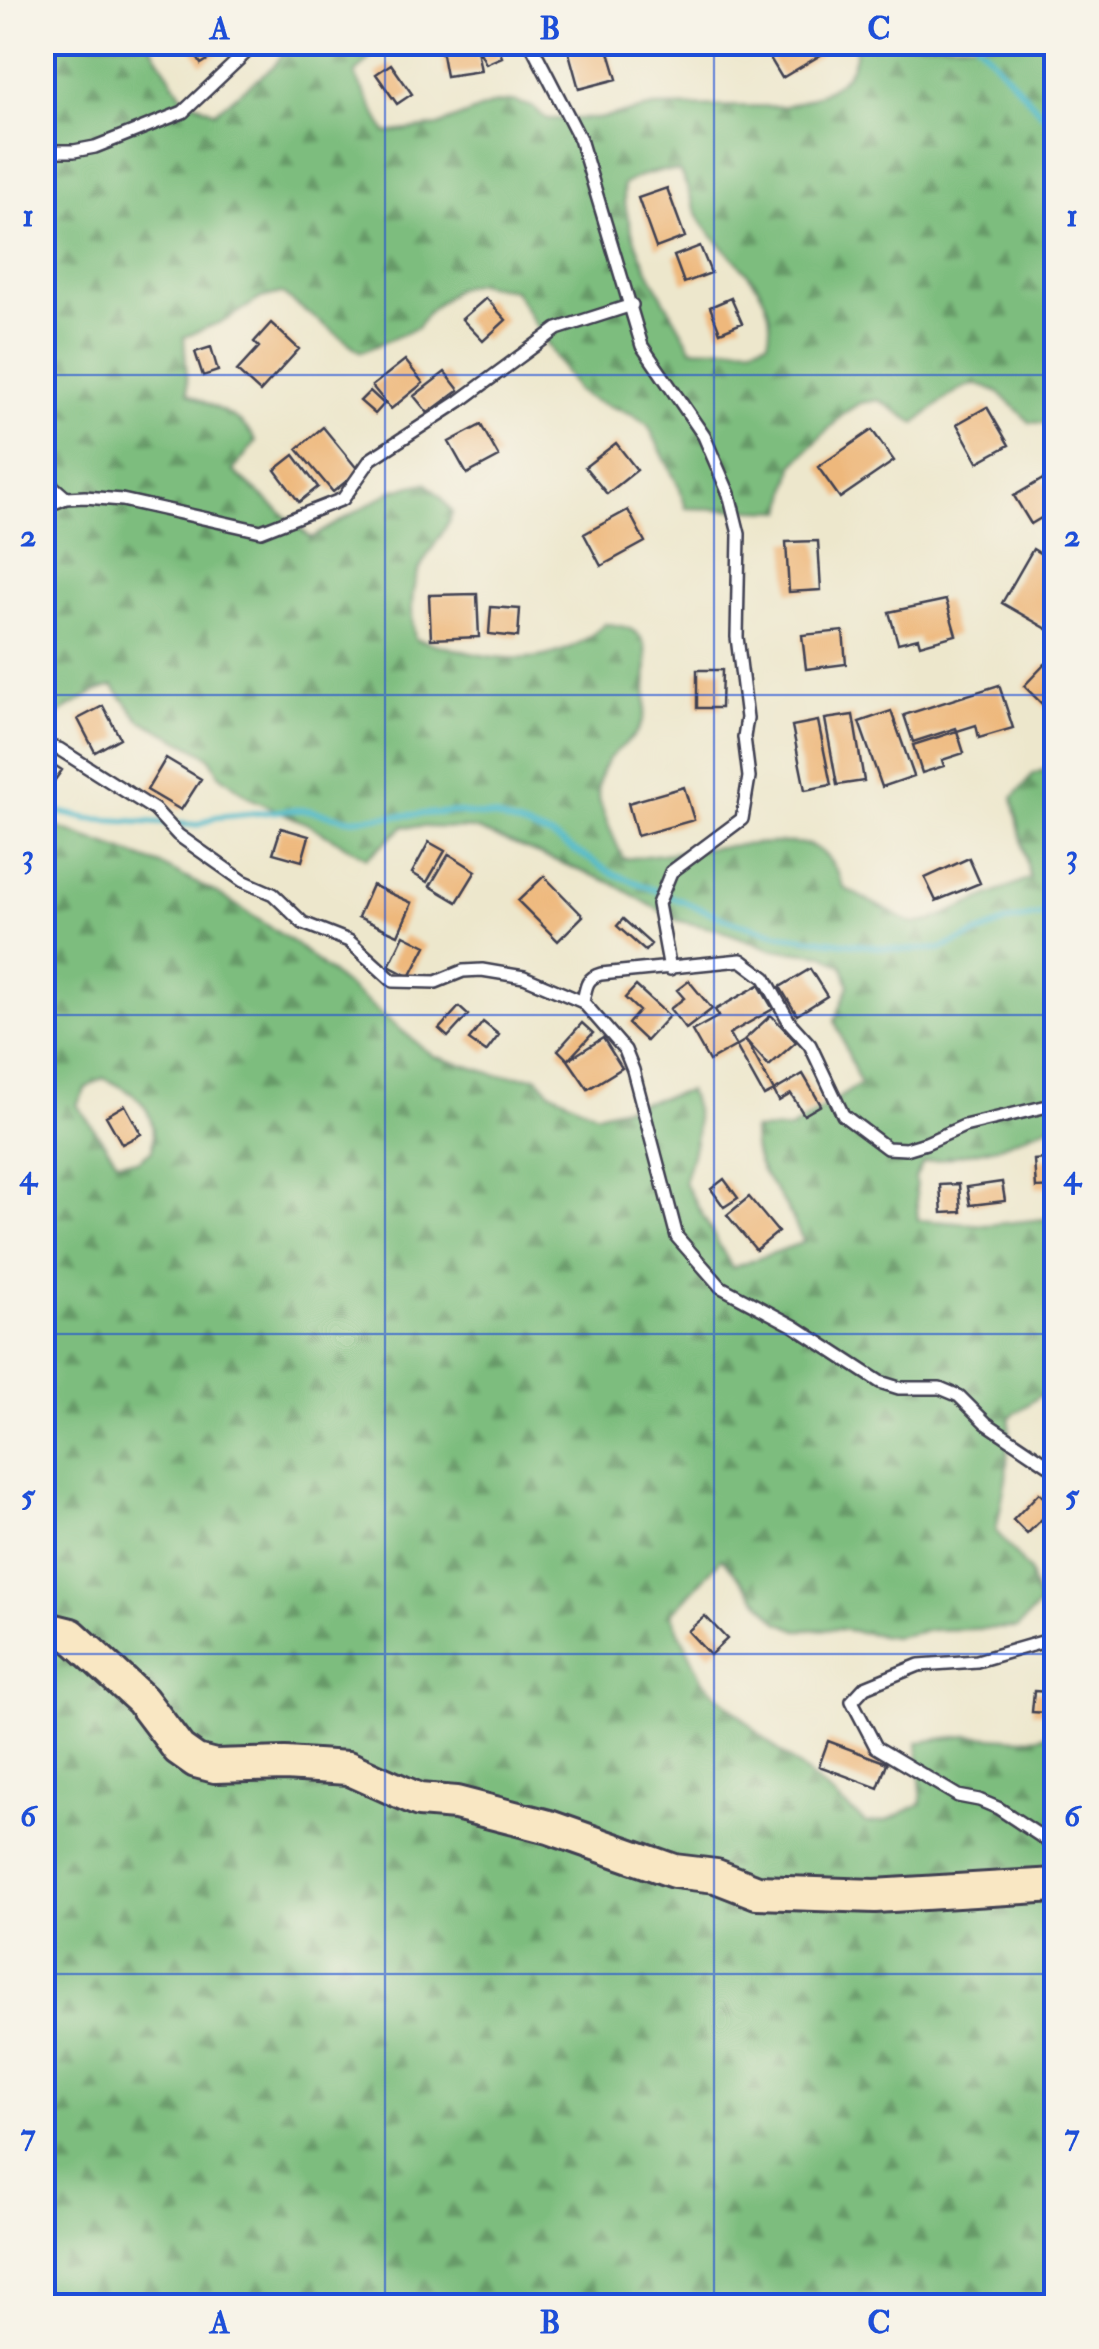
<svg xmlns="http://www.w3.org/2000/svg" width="1099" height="2349" font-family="'IM FELL Double Pica',serif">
	<defs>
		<pattern id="forest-firs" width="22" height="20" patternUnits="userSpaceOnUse" patternTransform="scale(2.5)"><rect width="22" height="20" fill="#7dbd7e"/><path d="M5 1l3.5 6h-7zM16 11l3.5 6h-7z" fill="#669968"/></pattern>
	</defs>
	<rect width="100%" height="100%" fill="#f7f3e8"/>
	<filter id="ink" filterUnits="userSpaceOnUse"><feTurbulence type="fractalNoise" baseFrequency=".01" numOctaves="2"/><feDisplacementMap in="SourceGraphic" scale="20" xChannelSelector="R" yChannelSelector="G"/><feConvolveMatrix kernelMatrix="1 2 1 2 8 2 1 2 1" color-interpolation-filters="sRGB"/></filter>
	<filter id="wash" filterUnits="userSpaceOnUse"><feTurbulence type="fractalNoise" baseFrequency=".0048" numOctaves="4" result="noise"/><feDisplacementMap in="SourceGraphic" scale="40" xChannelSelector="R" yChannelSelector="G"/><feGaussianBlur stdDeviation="2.25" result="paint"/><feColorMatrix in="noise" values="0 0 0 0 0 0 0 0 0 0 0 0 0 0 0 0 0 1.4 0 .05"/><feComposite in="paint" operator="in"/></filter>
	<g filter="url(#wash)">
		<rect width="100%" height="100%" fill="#ede7cc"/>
		<path fill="url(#forest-firs)" stroke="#50705c" stroke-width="2.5" fill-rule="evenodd" d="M43 43H149L183 97 215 112 275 65 289 43H382L355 75 386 133 438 126 493 104 513 101 532 107 547 119H598L654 107 785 106C817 98 860 81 855 43H1056V424L1029 422C976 364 970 381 915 423L879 400 860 403 844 413 793 465 784 511 686 508 680 489 648 425 632 414 595 401 577 391 514 290 476 283 457 288 428 312 417 328 361 352 281 293 261 298 228 319 184 337 188 393C217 411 237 411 256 441L233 471 311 538 394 490 426 483 441 497 452 513C445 533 434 544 424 561 409 585 410 613 415 639 483 656 546 679 605 624 651 626 648 650 646 688 646 700 647 714 641 725 628 751 604 747 598 786 596 803 616 841 623 859 656 855 788 835 812 846 829 854 838 871 844 888L913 924 931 921 1030 878 1013 798 1033 774 1056 765V1123L997 1147 923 1163 915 1178 918 1220 986 1225 1056 1218V1384L1010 1417 1006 1479 996 1531 1029 1571 1039 1605 1017 1628 931 1630 894 1637 840 1629 798 1630 778 1622 722 1558 671 1614 703 1681 766 1740 866 1823 886 1821 922 1803 917 1742C934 1740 951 1737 967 1736 997 1735 1029 1746 1056 1730V2306H43V822L161 865 222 896 294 943 433 1056 497 1075 537 1077 550 1091 597 1114 688 1091C705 1123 693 1150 684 1182L732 1268 804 1242C797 1230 792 1216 785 1205 766 1175 753 1168 753 1130L791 1129 860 1084 835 1021 849 985 843 967 825 955 771 949 720 930 676 920 612 883 475 829 404 826 367 858 308 824 250 798 219 774 209 756 139 719 113 686 95 692 43 723 42 605 46 603 43 582ZM659 171H679C691 189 692 211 706 228 733 262 781 292 768 341L753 346 692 349C664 297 626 246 623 185L640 176ZM103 1078C139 1093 158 1110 152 1150L138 1161H117L77 1105 86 1088Z"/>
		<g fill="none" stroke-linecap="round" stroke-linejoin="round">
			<path stroke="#4cb8c7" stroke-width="6" d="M977 42 1056 129
				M42 808 89 819 198 825 216 817 289 810H308L348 819 453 812 495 817 551 836 612 873 737 923 782 935 901 950 940 949 1009 921 1056 912"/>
		</g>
		<g id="blocks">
			<path fill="#eeb87b" d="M188 42H228L230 46 201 64Z
				M480 42H496L502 57 486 64 476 44Z
				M566 42H606L617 79 579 89Z
				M785 42H833L836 46 782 78 767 53Z
				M476 44 481 71 446 76 441 49Z
				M391 64 412 94 397 104 376 74Z
				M667 188 685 237 656 248 638 198Z
				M700 246 711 273 684 283 674 256Z
				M486 298 506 320 483 341 462 319Z
				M731 298 742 323 720 332 710 307Z
				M271 323 299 349 260 392 237 371 259 347 254 342Z
				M211 347 218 371 203 376 195 352Z
				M405 360 423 383 391 409 372 386Z
				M445 372 459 390 428 413 414 396Z
				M370 391 384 404 375 414 360 401Z
				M987 407 1009 445 978 462 957 424Z
				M481 425 499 457 467 474 449 442Z
				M323 427 359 471 333 492 297 449Z
				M872 430 894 461 840 498 818 467Z
				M616 443 637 470 607 494 585 467Z
				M294 455 318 487 299 502 275 470Z
				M1043 479 1056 502V509L1031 524 1014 496Z
				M628 510 645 542 601 566 584 534Z
				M818 541 821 590 789 592 786 542Z
				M1033 549 1056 563V634L1002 603Z
				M477 594 479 637 431 639 429 595Z
				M946 600 956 635 920 645 918 638 898 643 889 612Z
				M491 607 520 609 518 637 489 634Z
				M843 631 846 664 806 669 802 635Z
				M1045 664 1056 676V718L1024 686Z
				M697 670H722L721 708H697Z
				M999 685 1013 728 979 738 976 725 957 731 964 753 942 760 944 766 922 773 913 745 957 731 956 728 913 742 904 715Z
				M103 706 120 738 95 752 78 719Z
				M891 711 914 776 882 787 859 722Z
				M853 715 864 781 837 785 825 719Z
				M818 721 831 785 805 790 792 726Z
				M42 757 62 770 45 794 42 793Z
				M166 758 201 779 181 810 147 790Z
				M684 787 694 820 637 836 628 803Z
				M281 828 309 836 302 861 273 853Z
				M429 842 445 851 427 882 412 873Z
				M449 854 476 871 457 902 430 886Z
				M969 858 980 883 936 901 925 878Z
				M544 876 583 916 558 941 518 901Z
				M372 885 412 903 398 935 358 917Z
				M623 919 651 944 645 951 617 926Z
				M404 935 426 946 410 977 389 966Z
				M810 969 827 996 797 1015 780 987Z
				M689 981 712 1009 686 1029 670 1009 684 998 677 990Z
				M759 985 773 1009 729 1034 736 1046 746 1040 774 1091 764 1096 736 1046 709 1061 692 1031 719 1016 715 1010Z
				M636 986 669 1016 646 1041 628 1024 639 1011 625 998Z
				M459 1007 468 1015 448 1037 439 1029Z
				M771 1015 796 1042 769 1066 745 1039Z
				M483 1022 499 1035 486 1052 469 1040Z
				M582 1023 593 1033 568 1060 558 1050Z
				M603 1038 622 1068 588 1089 568 1060Z
				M803 1074 821 1105 804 1115 791 1094 779 1101 774 1091Z
				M125 1105 141 1134 122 1144 106 1116Z
				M1056 1158V1187L1036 1188 1034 1160Z
				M724 1179 738 1198 724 1207 711 1189Z
				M1002 1182 1005 1201 970 1205 967 1187Z
				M959 1184 961 1212 942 1213 940 1185Z
				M749 1197 778 1232 756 1250 727 1215Z
				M1039 1493 1054 1507 1027 1534 1013 1520Z
				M705 1616 727 1639 710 1655 688 1631Z
				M1034 1691 1048 1692 1046 1713 1032 1712Z
				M828 1741 887 1763 878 1788 819 1766Z"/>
		</g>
	</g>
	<g filter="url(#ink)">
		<use href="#blocks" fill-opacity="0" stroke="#404051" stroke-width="2.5"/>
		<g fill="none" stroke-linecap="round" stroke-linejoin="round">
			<g stroke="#404051" stroke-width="16">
				<path id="lane" d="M530 42 580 139 642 346 704 436 729 494 739 534 737 637 747 718 744 737 749 777 742 819 671 872 658 904 670 969
					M42 151H74L95 147 183 112 257 42
					M42 477 66 498
					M42 512 49 505 66 498 85 497 122 500 261 531 343 499 371 459 460 401 557 329 632 305
					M42 745 59 749 155 810 178 835 243 881 273 894 303 923 349 941 393 981 436 982 463 971 482 970 524 977 583 1002
					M1056 1104 964 1126 926 1143 906 1149 887 1148 843 1115 810 1045 790 1023 765 978 741 960 601 974C586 978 586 987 583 1002L625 1050 633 1070 677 1237 721 1287 794 1326 880 1382 899 1388H940L959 1396 986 1423 1056 1470
					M1056 1638 977 1661 919 1665 865 1687 852 1701 876 1747 958 1796 979 1800 998 1808 1045 1839 1056 1852"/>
			</g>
			<g stroke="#404051" stroke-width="38">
				<path id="secondary" d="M42 1633 51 1630 71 1635 142 1700 179 1749 196 1761 215 1766 285 1764 348 1768 419 1800 456 1803 549 1827 674 1871 716 1876 757 1892 875 1896 1056 1885"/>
			</g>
			<use href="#lane" stroke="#fff" stroke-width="11"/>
			<use href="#secondary" stroke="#f9e7c3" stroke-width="32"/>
		</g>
	</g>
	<path fill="none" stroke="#1d4ed8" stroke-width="2.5" stroke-opacity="0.55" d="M385 42V2306M714 42V2306M42 375H1056M42 695H1056M42 1015H1056M42 1334H1056M42 1654H1056M42 1974H1056"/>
	<rect width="1099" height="2349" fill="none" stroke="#f7f3e8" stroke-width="110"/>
	<rect x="55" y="55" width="989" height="2239" fill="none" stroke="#1d4ed8" stroke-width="4"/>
	<g font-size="32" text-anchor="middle" font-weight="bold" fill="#1d4ed8">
		<text x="220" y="39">A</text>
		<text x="550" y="39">B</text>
		<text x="879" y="39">C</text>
		<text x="28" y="226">1</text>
		<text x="1072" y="226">1</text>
		<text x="28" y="546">2</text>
		<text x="1072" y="546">2</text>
		<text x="28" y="866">3</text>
		<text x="1072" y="866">3</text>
		<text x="28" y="1186">4</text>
		<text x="1072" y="1186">4</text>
		<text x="28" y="1506">5</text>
		<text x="1072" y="1506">5</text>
		<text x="28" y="1826">6</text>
		<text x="1072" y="1826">6</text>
		<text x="28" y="2145">7</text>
		<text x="1072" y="2145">7</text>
		<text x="220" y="2333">A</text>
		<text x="550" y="2333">B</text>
		<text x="879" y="2333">C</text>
	</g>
</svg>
